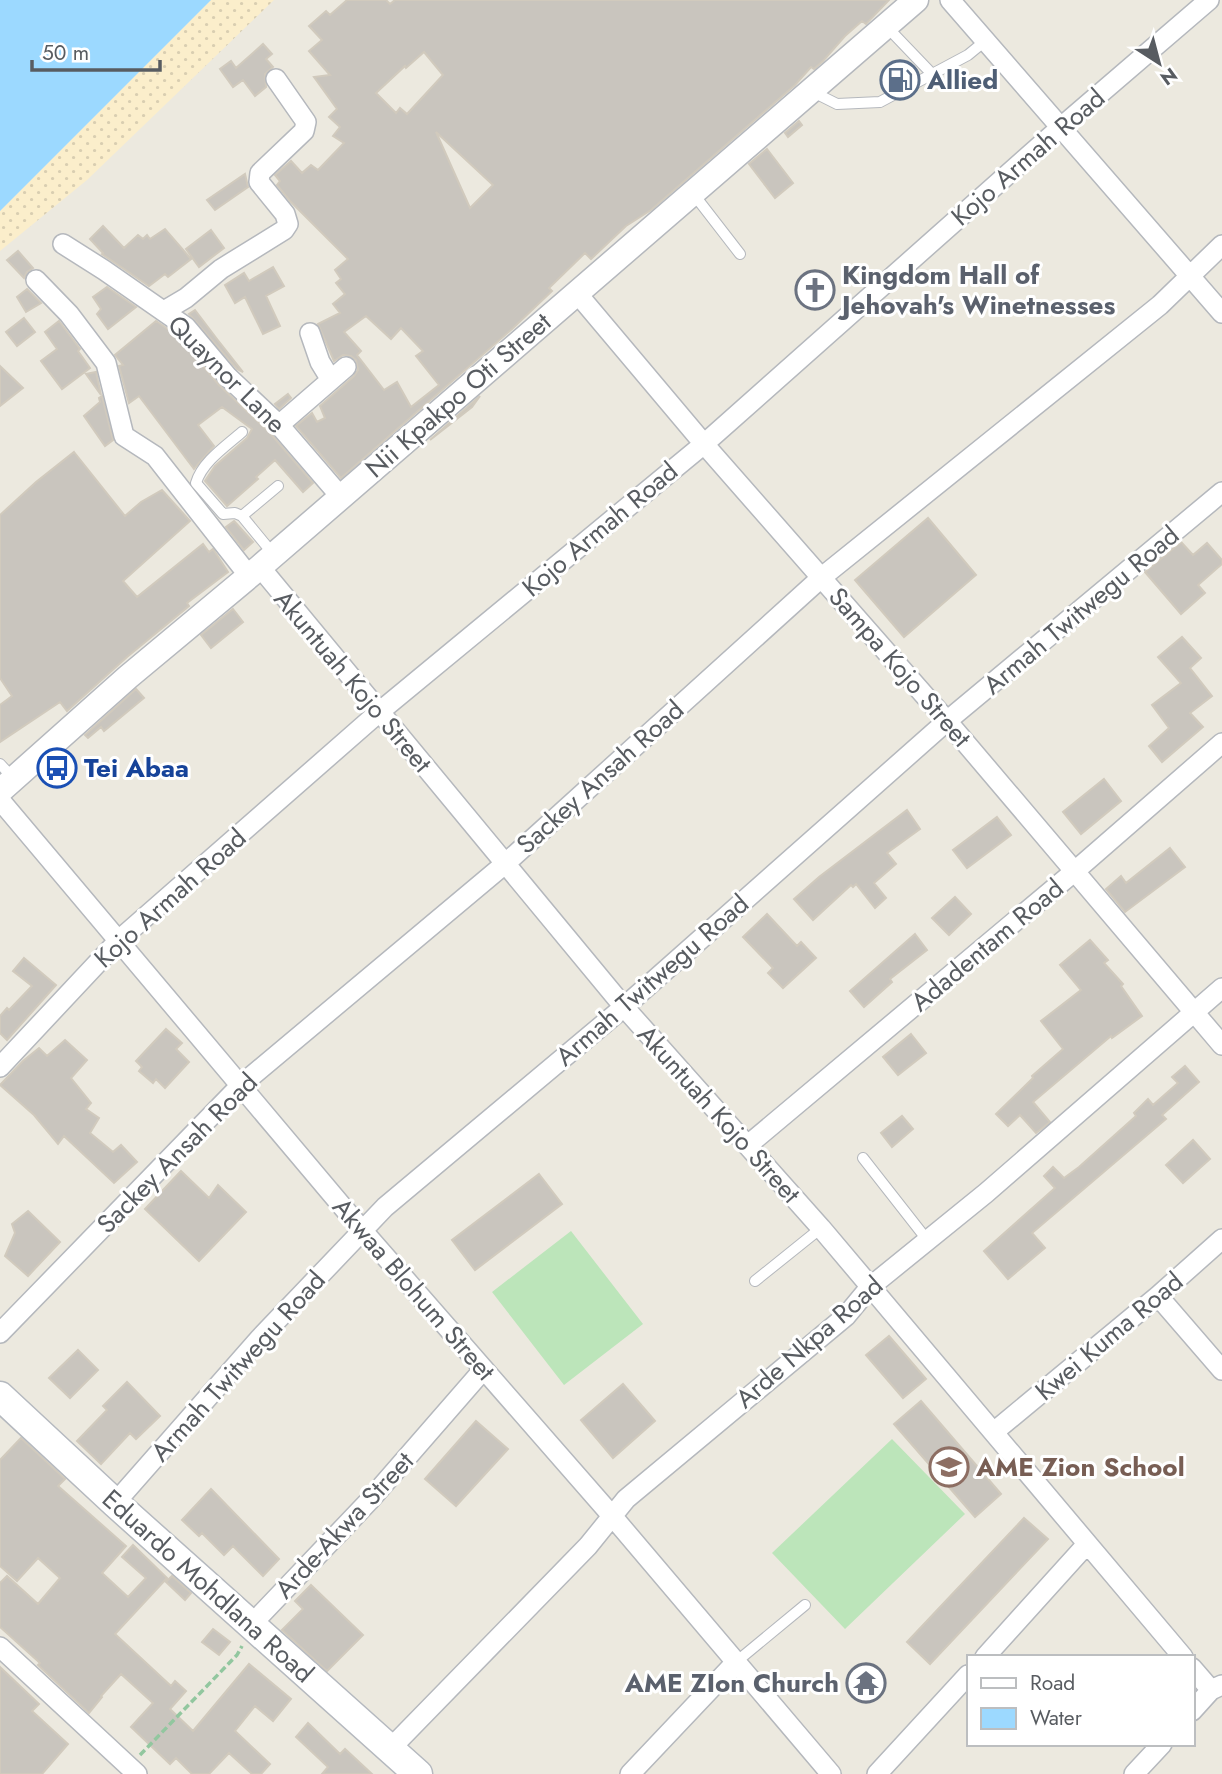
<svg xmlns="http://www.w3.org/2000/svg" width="1222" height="1774" font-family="Jost,sans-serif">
	<defs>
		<pattern id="sand-dots" width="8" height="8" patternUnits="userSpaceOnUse" patternTransform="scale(1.75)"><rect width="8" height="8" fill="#fbeecb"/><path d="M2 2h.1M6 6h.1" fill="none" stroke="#d9ceb1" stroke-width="1.8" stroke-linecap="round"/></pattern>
	</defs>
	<rect width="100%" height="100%" fill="#ece9df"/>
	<path fill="url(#sand-dots)" d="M211 0H274L87 180 0 251V211Z"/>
	<path fill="#bce5ba" d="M571 1231 643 1324 564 1385 492 1292Z
		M892 1439 965 1514 845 1629 772 1553Z"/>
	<path fill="#9cd9ff" d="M0 0H211L0 211Z"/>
	<path fill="#c9c5be" stroke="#d1cabd" stroke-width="2" fill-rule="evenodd" d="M347 0H386L390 4 395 0H889L866 24 862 21 845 36 823 61 814 69 811 67 795 85 651 210 626 226 591 259 585 253 549 288 552 291 512 329 341 478 296 426 312 413 317 422 325 418 320 406 354 376 358 370 356 360 351 356 343 355 334 361 318 324 340 313 333 304 345 294 336 283 341 279 335 270 348 259 290 201 277 185 280 181 275 175 291 161 302 173 311 165 318 170 344 143 333 136 340 127 329 117 337 109 314 77 330 75 309 51 322 40 309 26 326 11 330 15ZM424 52 443 75 407 114 400 108 396 113 376 93 405 66 406 68ZM436 132 493 185 470 208ZM366 316 391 339 401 328 423 351 416 356 439 385 411 407 397 382 384 390 357 355 361 351 344 332Z
		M263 44 272 54 266 59 273 67 265 74 266 87 255 96 243 80 233 87 220 69 231 61 236 68Z
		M799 121 802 125 788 137 785 133Z
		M767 149 793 183 775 198 749 164Z
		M245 174 248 187 215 210 207 200Z
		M103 226 124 248 138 235 143 239 147 235 150 239 165 229 191 259 168 277 165 274 149 286 102 254 103 253 90 239Z
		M211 230 224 248 199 267 186 249Z
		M18 251 33 268 27 272 24 278 7 260Z
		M273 267 284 286 266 296 280 326 263 334 245 297 235 303 225 285 244 273 249 281Z
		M107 287 136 307 108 329 97 314 101 309 93 297Z
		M27 289 41 303 26 312 17 297Z
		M195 310 217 339 243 372 237 369 189 314Z
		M24 318 35 332 17 346 6 332Z
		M59 321 80 349 78 351 90 368 62 389 41 361 57 349 45 332Z
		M156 321 178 336 219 385 270 433 313 483 303 492 275 460 256 477 258 479 227 506 205 481 215 466 247 438 252 429 222 407 198 425 214 446 194 469 139 396 129 403 119 366 123 365 115 355Z
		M0 366 23 388 0 406Z
		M96 372 101 395 86 374Z
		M288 394 291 398 279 409 275 404Z
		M102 396 113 440 105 446 84 416 100 402 99 398Z
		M480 396 472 407 430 440Z
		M74 452 125 516 141 502 162 490 190 521 123 581 137 597 203 544 209 552 213 549 228 572 187 603 189 606 127 657 67 711 60 702 0 742V705L12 696 0 678V515L36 482Z
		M928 518 976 575 904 637 855 580Z
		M234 521 253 542 244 550 226 527Z
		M1181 542 1193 555 1207 543 1222 560V564L1198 585 1205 593 1181 614 1145 572Z
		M233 609 243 622 211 648 201 635Z
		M1182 637 1201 658 1190 668 1212 696 1190 713 1203 727 1162 762 1149 746 1169 728 1152 705 1181 683 1158 657Z
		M136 689 144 698 104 731 101 727 88 738 85 735Z
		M1104 779 1121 801 1081 834 1063 812Z
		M907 810 920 829 887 853 896 864 874 883 886 898 875 908 856 884 853 887 851 885 813 920 794 899 819 877Z
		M997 817 1011 835 967 868 953 850Z
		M1170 848 1185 867 1125 912 1106 889 1121 876 1126 883Z
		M955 897 971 914 949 935 932 918Z
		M767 914 797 946 801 942 816 958 783 988 768 973 773 968 743 937Z
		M915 934 927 950 890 979 892 982 864 1007 850 991Z
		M1090 940 1108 960 1104 963 1123 984 1121 986 1142 1016 1112 1038 1111 1036 1033 1102 1050 1122 1036 1133 1020 1115 1008 1126 996 1114 1033 1078 1032 1076 1063 1049 1041 1021 1081 990 1060 965Z
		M24 958 56 985 7 1040 0 1033V1016L7 1008 9 1010 32 986 13 971Z
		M166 1029 182 1043 176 1049 189 1062 165 1088 156 1079 153 1083 139 1071 142 1067 136 1061Z
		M911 1034 926 1053 898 1075 883 1057Z
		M65 1040 87 1060 71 1078 91 1103 86 1109 99 1118 90 1133 113 1152 121 1145 137 1162 114 1183 64 1136 58 1144 34 1115 0 1085 23 1061 39 1048 47 1056Z
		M1185 1066 1199 1082 1162 1115 1166 1119 1032 1233 1045 1248 1008 1279 984 1251 1055 1188 1044 1176 1053 1167 1064 1178 1079 1167 1136 1116 1134 1113 1148 1099 1153 1105 1178 1083 1172 1077Z
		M902 1116 913 1129 892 1147 881 1133Z
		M1193 1140 1210 1159 1183 1183 1166 1165Z
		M181 1171 209 1198 218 1185 246 1212 199 1261 145 1209Z
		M539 1174 562 1204 475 1270 452 1240Z
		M28 1211 60 1242 28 1276 5 1256 15 1233 12 1224Z
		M889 1336 926 1379 903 1398 866 1355Z
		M78 1350 98 1370 70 1398 49 1378Z
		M127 1382 160 1416 136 1439 130 1433 101 1464 77 1441 107 1410 103 1406Z
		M623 1384 655 1421 613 1458 581 1420Z
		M921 1401 1001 1494 975 1517 894 1424Z
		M476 1421 508 1449 456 1506 425 1479Z
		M21 1438 65 1479 58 1486 126 1546 102 1573 128 1597 146 1578 122 1557 133 1545 167 1578 115 1634 171 1686 175 1681 186 1691 170 1709 193 1731 249 1664 291 1699 273 1721 255 1706 235 1731 270 1764 261 1774H252L229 1753 209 1774H192L176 1758 170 1764 131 1727 153 1703 121 1674 101 1696 102 1697 89 1713 38 1665 40 1663 0 1627V1583L7 1576 38 1604 60 1578 38 1558 17 1581 0 1566V1460Z
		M211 1489 279 1559 263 1576 233 1546 224 1555 202 1533 199 1536 182 1520Z
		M1024 1518 1048 1539 930 1664 907 1642Z
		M172 1576 191 1593 185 1600 166 1582Z
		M311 1585 363 1635 327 1671 282 1630 303 1609 295 1601Z
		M213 1629 230 1642 219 1655 202 1642Z
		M0 1667 39 1704 32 1711 68 1744 42 1774H0Z
		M308 1723 340 1754 345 1749 372 1774H322L328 1767 296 1737Z"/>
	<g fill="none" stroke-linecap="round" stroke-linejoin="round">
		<g stroke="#b5b8bd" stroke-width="12">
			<path id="service" d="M887 27 933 75
				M813 92 837 104 880 102 968 55 985 41
				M692 192 740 254
				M242 432C226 446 202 462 196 483L223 514 235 513 242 516 274 555
				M242 516 278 486
				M0 764 13 778
				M863 1158 928 1241
				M755 1281 821 1228
				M736 1662 805 1605"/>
		</g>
		<g stroke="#b5b8bd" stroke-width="22">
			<path id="minor" d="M950 0 1222 313
				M63 244 104 270 186 327 228 377 279 425 341 497
				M36 280 69 314 106 363 124 436 155 456 249 576
				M576 292 704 444 947 721 1222 1045
				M164 311 186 298 221 269 284 230 288 224 285 214 259 182 260 173 304 131 306 122 276 79
				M310 333 320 362 331 380
				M279 425 346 367
				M260 567 624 1007 821 1228 1183 1657
				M0 800 363 1231 613 1517 831 1774
				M0 1067 119 940 378 713 704 444 1060 128 1209 0
				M748 1145 1075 871 1222 743
				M1158 1296 1222 1370
				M0 1333 241 1085 506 863 822 577 1160 305 1222 245
				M995 1431 1158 1296 1222 1239
				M115 1503 260 1338 385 1207 624 1007 947 721 1222 492
				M252 1624 369 1501 483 1370
				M0 1647 137 1774
				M985 1657 1087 1544
				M1192 1668 1211 1690
				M1192 1711 1211 1690 1222 1685
				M390 1749 588 1546 626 1499 846 1316 870 1287 986 1193 1222 988
				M630 1774 736 1662
				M877 1774 968 1675
				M1134 1774 1162 1744"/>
		</g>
		<g stroke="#b5b8bd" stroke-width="27">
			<path id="tertiary" d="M0 791 128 677 260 567 916 0"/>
		</g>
		<g stroke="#b5b9bf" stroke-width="31">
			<path id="secondary" d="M0 1396 115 1503 418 1774"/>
		</g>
		<path stroke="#92c79f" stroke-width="3.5" stroke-dasharray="7 3.5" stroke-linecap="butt" d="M140 1755 237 1655 242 1646"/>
		<use href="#service" stroke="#fff" stroke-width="10"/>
		<use href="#minor" stroke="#fff" stroke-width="19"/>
		<use href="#tertiary" stroke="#fff" stroke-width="24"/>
		<use href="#secondary" stroke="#fff" stroke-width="28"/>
	</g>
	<defs>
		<g id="fuel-ring" transform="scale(2.0125)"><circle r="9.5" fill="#fff" stroke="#5c6f8a" stroke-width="1.5"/><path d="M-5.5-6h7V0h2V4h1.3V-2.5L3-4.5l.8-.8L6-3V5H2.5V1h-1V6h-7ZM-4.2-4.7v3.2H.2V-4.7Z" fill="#5c6f8a"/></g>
		<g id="church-ring" transform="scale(2.0125)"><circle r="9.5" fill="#fff" stroke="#6b7280" stroke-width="1.5"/><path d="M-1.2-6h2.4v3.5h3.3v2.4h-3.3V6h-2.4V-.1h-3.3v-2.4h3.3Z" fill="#6b7280"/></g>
		<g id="bus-ring" transform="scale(2.0125)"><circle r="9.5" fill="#fff" stroke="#1a4fb4" stroke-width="1.5"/><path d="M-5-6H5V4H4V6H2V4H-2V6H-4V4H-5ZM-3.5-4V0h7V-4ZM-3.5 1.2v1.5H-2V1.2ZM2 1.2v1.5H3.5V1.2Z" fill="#1a4fb4"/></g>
		<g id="school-ring" transform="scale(2.0125)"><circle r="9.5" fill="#fff" stroke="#8d6e63" stroke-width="1.5"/><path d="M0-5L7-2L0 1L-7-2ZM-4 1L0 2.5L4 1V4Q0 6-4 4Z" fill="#8d6e63"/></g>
		<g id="temple-ring" transform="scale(2.0125)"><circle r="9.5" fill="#fff" stroke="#6b7280" stroke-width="1.5"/><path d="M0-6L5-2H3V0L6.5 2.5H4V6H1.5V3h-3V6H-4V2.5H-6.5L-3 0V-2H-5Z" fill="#6b7280"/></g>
	</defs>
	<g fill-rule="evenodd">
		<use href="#fuel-ring" x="900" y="80"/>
		<use href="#church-ring" x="815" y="290"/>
		<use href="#bus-ring" x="57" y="768"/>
		<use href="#school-ring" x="949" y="1467"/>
		<use href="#temple-ring" x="866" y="1683"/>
	</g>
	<g text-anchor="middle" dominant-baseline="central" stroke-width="6" stroke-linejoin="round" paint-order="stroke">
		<g font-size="26" font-weight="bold" fill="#4e5e75" stroke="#fff" text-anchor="start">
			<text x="927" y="80">Allied</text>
		</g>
		<g font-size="26" fill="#585c61" stroke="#fff">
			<text transform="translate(1028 157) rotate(-41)">Kojo Armah Road</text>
			<text transform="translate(227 374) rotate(45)">Quaynor Lane</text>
			<text transform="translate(458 395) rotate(-41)">Nii Kpakpo Oti Street</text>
			<text transform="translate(600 529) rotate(-40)">Kojo Armah Road</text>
			<text transform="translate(1081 610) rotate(-40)">Armah Twitwegu Road</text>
			<text transform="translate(900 667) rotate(49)">Sampa Kojo Street</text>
			<text transform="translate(353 681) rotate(50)">Akuntuah Kojo Street</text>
			<text transform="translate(600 777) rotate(-42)">Sackey Ansah Road</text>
			<text transform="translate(170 898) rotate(-42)">Kojo Armah Road</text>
			<text transform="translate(987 945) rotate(-40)">Adadentam Road</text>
			<text transform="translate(652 980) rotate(-41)">Armah Twitwegu Road</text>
			<text transform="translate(719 1114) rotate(48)">Akuntuah Kojo Street</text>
			<text transform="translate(177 1153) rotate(-45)">Sackey Ansah Road</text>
			<text transform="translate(414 1289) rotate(49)">Akwaa Blohum Street</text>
			<text transform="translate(1109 1336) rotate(-40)">Kwei Kuma Road</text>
			<text transform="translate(809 1342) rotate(-41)">Arde Nkpa Road</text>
			<text transform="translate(238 1366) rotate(-48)">Armah Twitwegu Road</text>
			<text transform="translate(344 1525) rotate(-47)">Arde-Akwa Street</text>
			<text transform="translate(208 1586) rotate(42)">Eduardo Mohdlana Road</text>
		</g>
		<g font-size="26" font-weight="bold" fill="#5b616d" stroke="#fff" text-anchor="start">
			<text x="842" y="275">Kingdom Hall of<tspan x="842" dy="30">Jehovah's Winetnesses</tspan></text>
			<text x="839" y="1683" text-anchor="end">AME ZIon Church</text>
		</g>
		<g font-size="26" font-weight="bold" fill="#164399" stroke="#fff" text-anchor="start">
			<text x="84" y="768">Tei Abaa</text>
		</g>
		<g font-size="26" font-weight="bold" fill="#785e54" stroke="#fff" text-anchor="start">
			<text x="976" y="1467">AME Zion School</text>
		</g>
	</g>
	<rect x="967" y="1655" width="228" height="91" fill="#ffffff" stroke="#bcbec0" stroke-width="2"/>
	<rect x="981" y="1678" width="35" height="10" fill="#ffffff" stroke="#bcbec0" stroke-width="2"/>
	<text x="1030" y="1690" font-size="21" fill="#585c61">Road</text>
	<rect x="981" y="1708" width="35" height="21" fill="#9cd9ff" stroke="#bcbec0" stroke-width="2"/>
	<text x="1030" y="1725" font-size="21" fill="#585c61">Water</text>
	<g transform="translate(1159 63) rotate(144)" stroke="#ffffff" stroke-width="5" paint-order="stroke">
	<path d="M0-5L12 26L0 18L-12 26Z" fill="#585c61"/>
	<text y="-10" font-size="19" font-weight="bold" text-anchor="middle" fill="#585c61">N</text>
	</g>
	<path d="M32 60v10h128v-10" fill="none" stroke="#585c61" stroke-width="3.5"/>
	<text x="42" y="60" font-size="21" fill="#585c61" stroke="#ffffff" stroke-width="5" paint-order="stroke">50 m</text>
</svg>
